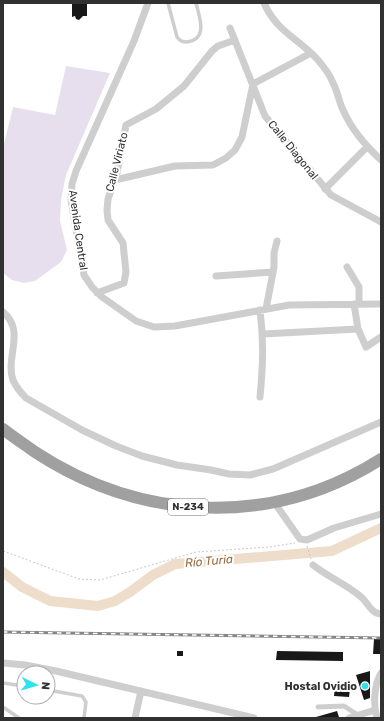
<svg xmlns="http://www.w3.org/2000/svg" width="384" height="721" font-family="Rubik,sans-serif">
	<rect width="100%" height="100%" fill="#fff"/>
	<path fill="#e8dfee" d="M66 66 110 73 66 175 61 200 60 221 67 250 61 262 35 281 24 283 12 280 3 273V148L13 107 55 115Z"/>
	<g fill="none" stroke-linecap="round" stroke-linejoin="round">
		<path stroke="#eeddca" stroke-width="10" d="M3 572 22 587 50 601 98 606 115 601 130 592 153 575 175 564 332 551 381 528"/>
	</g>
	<path fill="#181818" d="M72 3H87V16H83L79 20 76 19 75 16 72 17Z
		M374 639H381V654H373Z
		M177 651H183V656H177Z
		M277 651 343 652V661L276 660Z
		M370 671V698L364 700 356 675Z
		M335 687 350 689 349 697 334 696Z
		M337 711 339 717 316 718V717Z"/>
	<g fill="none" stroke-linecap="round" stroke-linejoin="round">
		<path stroke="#c8c8c8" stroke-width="1" stroke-dasharray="2 2" stroke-linecap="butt" d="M307 546 311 559
			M3 551 79 579 100 580 196 552 269 547 295 543"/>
		<path stroke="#cecece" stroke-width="3.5" d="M168 3 177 37C180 41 182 42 187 42 209 39 199 16 196 3
			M3 683 24 686
			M48 690 82 696 86 702 84 718
			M3 707 19 718"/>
		<path stroke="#cecece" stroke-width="5" d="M318 707 344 706 358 715"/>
		<path stroke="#cecece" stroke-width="7" d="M148 3 134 41 76 171 72 184 71 200 84 275 92 287 102 297 136 321 154 327 175 326 289 305 381 304
			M264 3C276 31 299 39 318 60 324 67 330 75 333 83 338 92 339 103 344 112 352 130 366 146 381 160
			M230 28 265 116 331 195 381 222
			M115 180 175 166 213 165 226 158 235 150 242 137 253 84 311 53
			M325 189 367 147
			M347 267 359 287V304
			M216 276 273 272
			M97 293 124 283 126 272 123 243 108 220 107 210 108 199 117 173 126 125 156 109 184 86 212 51 218 46 235 40
			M354 304 358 329 366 347 381 337
			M266 309 274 267V253L277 241
			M260 310C264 342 263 365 260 397
			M3 312C26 331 5 357 13 380 16 387 21 393 26 398L82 430 116 446 142 456 177 465 211 470 229 474 250 475 273 469 381 422
			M263 334 358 329
			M274 502 300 539 307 540 334 528 381 514
			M313 565C328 577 346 584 360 596 368 602 370 613 381 614
			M3 663 25 665 56 671 254 718
			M135 718 141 691
			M349 718 375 710
			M377 718C373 705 374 685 381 673"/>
		<path stroke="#a0a0a0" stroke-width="12" d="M3 429C13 437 24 444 35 452 142 522 272 528 381 459"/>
		<g stroke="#868686" stroke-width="3">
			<path id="rail" d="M3 632 381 638"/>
		</g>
		<use href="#rail" stroke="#fff" stroke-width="1.5" stroke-dasharray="4.5" stroke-linecap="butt"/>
	</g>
	<circle fill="#2de3ee" stroke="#fff" stroke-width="1.5" cx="365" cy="686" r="4"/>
	<g text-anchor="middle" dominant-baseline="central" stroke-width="4" stroke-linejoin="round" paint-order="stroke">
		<rect fill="#fff" stroke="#6f6f6f" stroke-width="1" x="168" y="499" width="40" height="16" rx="3"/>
		<g font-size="10" font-weight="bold" fill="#313131">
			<text x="188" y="507">N-234</text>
		</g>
		<g font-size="11" fill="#313131" stroke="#fff">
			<text transform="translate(293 150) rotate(51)">Calle Diagonal</text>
			<text transform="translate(117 162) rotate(-76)">Calle Viriato</text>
			<text transform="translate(78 230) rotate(82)">Avenida Central</text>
		</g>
		<g font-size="11" font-weight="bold" fill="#313131" stroke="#fff" text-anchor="end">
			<text x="357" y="686">Hostal Ovidio</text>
		</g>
		<g font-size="12" font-style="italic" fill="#986a3a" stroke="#fff">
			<text transform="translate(209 561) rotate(-5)">Río Turia</text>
		</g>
	</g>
	<rect width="384" height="721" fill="none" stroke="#313131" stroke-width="8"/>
	<g transform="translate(36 685) rotate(95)"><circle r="19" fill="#ffffff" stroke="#adadad"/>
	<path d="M0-3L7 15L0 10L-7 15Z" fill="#2de3ee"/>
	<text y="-6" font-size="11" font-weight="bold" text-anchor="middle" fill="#313131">N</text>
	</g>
</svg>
